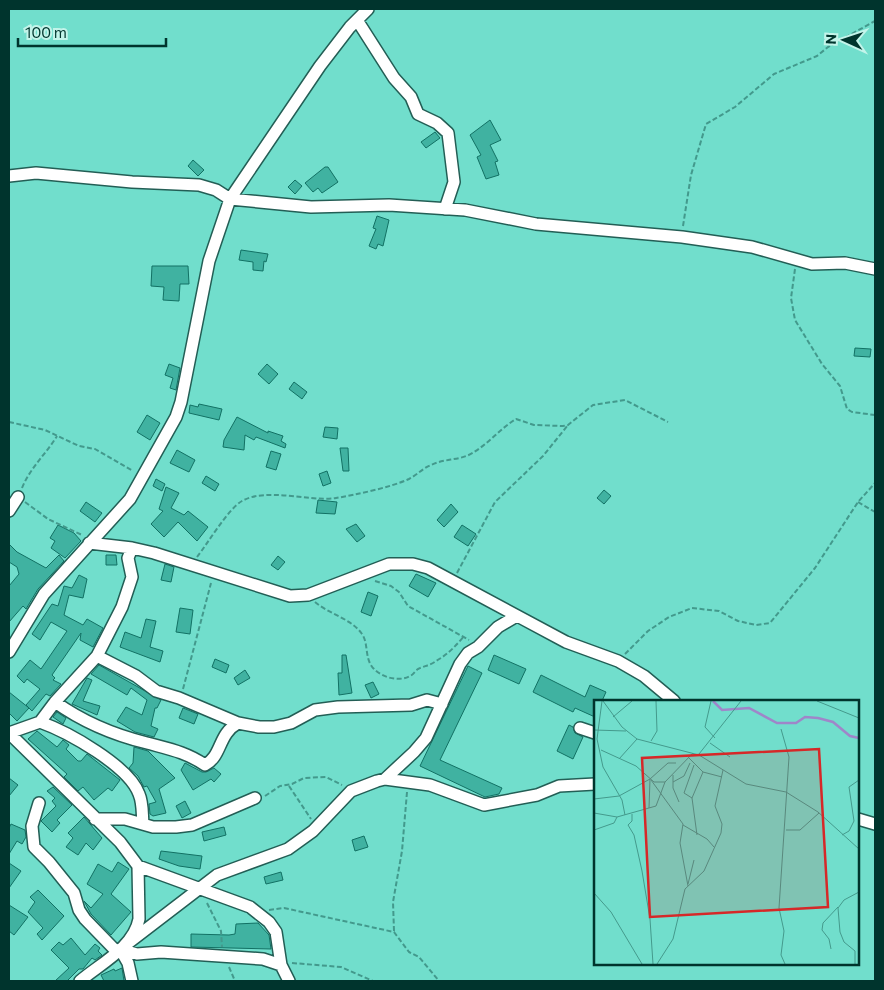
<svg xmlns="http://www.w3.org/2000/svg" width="884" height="990" font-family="Commissioner,sans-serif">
	<rect width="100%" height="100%" fill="#71decc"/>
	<path fill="#40b2a1" stroke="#127164" d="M490 120 501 140 490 145 498 161 495 162 499 175 486 179 477 157 481 155 470 135Z
		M435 132 440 138 426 148 421 142Z
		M193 160 204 170 198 176 188 166Z
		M325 167H328L338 182 322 193 318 188 313 192 305 183Z
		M295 180 302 186 295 194 288 187Z
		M377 216 389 220 383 246 378 244 376 249 369 246 376 229 373 228Z
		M241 250 268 254 266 262 264 261 263 271 253 270V262L239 260Z
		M152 266H188L189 284H180L179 301 163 300 164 287 151 286Z
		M855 348 871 349 870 357 854 356Z
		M169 364 180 368 176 390 170 388 173 378 165 375Z
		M267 364 278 374 269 384 258 374Z
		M294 382 307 392 302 399 289 389Z
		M199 404 222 409 219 420 189 413 190 405 198 407Z
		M147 415 160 423 150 440 137 432Z
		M237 417 268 433V431L283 436 281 441 286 444 285 448 256 437 254 440 245 435 244 450 223 447 224 440Z
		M325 427 338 428 337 439 323 437Z
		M340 448H348L349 471H343Z
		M177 450 195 460 189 472 170 463Z
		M271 451 281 454 276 470 266 467Z
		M327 471 331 483 323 486 319 474Z
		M206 476 219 484 215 491 202 483Z
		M156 479 165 484 162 491 153 486Z
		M166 487 179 493 171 508 184 515 188 511 208 527 197 541 178 522 164 537 151 524 163 511 159 509Z
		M604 490 611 496 604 504 597 498Z
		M318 500 337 502 335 514 316 513Z
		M86 502 102 513 95 522 80 511Z
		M451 504 458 512 444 527 437 520Z
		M356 524 365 536 357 542 346 529Z
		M58 525 74 533 81 541 65 558 51 548 55 541 50 538Z
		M462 525 476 534 468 546 454 537Z
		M9 544 17 552 46 568 59 555 64 561 38 589 26 609 23 606 9 622V586L19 574 17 567 9 562Z
		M106 555H116L117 565H106Z
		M278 556 285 562 278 570 271 565Z
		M165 564 174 567 171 582 161 580Z
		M416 574 436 583 428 597 409 586Z
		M79 575 87 579 83 598 69 595 64 615 83 625 87 619 103 628 93 647 80 640 81 633 52 675 55 678 53 680 61 684 50 696 46 694 32 711 26 705 40 689 27 679 24 683 17 676 30 660 41 669 67 631 51 622 40 640 32 634 52 604 58 606 64 586 72 588Z
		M368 592 378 596 371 616 361 612Z
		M180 608 193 610 190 634 176 632Z
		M146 619 156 621 150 647 163 651 160 662 120 647 125 632 141 638Z
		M342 655H346L352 693 339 695 338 673H342Z
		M494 655 526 669 519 684 488 670Z
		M215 659 229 665 226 673 212 667Z
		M99 665 161 700 157 708H155L151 726 158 729 154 737 135 732 117 721 126 707 142 715 147 700 131 688 127 695 91 674Z
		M468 666 482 673 440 760 502 788 499 794 485 797 420 766Z
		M245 670 250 678 238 685 234 678Z
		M541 675 585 697 590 685 606 692 602 701H595V717L575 708 573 712 533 692Z
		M87 678 92 680 83 701 100 706 97 715 72 704Z
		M373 682 379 694 371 698 365 685Z
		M9 692 29 708 17 721 9 713Z
		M183 708 198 714 194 724 179 718Z
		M57 712 66 718 63 724 53 717Z
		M569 725 573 727 575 733 583 737 573 759 557 751Z
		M37 731 57 747 63 740 69 745 66 749 78 761H81L87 754 120 780 112 791 108 788 94 800 83 787 78 791 64 777 67 774 28 739Z
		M134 747 148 751 175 778 159 789 166 813 153 816 150 814 149 804 156 802 147 786 144 787 138 776 129 768 133 763Z
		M185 763 202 772H206L214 768 221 774 214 782 211 779 193 790 181 770Z
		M9 778 18 785 9 796Z
		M53 787 72 805 57 820 60 823 52 832 41 821 56 806 52 801 55 798 47 791Z
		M185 801 191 813 182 818 176 806Z
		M84 817 102 838 93 850 86 843 78 855 66 847 73 838 68 833Z
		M11 824 25 830 26 837 22 844 17 841 9 854V828Z
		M224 827 226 835 204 841 202 832Z
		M364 836 368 847 355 851 352 840Z
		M161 851 202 856 200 869 179 866 159 859Z
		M118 862 129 869 111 894 131 912 111 935 91 914 84 901 91 908 103 894 87 884 98 864 112 872Z
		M9 863 21 871 9 888Z
		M281 872 283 880 266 884 264 877Z
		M38 890 64 916 42 940 37 934 43 928 28 912 35 902 30 897Z
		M9 905 28 917 14 935 9 931Z
		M258 923 269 935 271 949 191 947V934L229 935 235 934 236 924Z
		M71 938 85 955 95 944 100 948 98 951 102 955 95 960 92 958 83 969H79L67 981H55L69 968 51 950 59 942 63 945Z
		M122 968 124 981H104L101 975 114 969 115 971Z"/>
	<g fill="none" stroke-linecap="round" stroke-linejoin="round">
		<g stroke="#235e55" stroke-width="14">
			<path id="minor" d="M357 20 394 78 411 97 418 114 437 123 448 133 454 182 445 209
				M9 176 36 173 132 182 199 185 216 190 230 199 311 207 389 205 465 210 536 224 682 237 752 247 812 264 845 263 875 269
				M9 511 18 497
				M89 543 132 548 154 553 290 596 308 595 389 564H413L428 568 566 642 618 661 644 676 674 701
				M9 652 44 594 130 499 176 417 181 402 209 261 230 199 320 66 350 27 368 9
				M97 656 136 676 156 691 179 698 238 723
				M55 702C83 722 114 735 147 743 169 749 186 752 205 765 222 756 218 734 238 723L259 727H274L291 723 315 710 338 707 411 705 427 700 442 704
				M40 722C68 732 129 766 139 794 143 803 142 814 143 824
				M580 728 595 733
				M9 733 120 842 138 866 250 907 269 922 276 932 281 965 289 981
				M9 733 40 722 55 702 97 656 122 607 132 577 128 558 132 548
				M385 779 414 752 426 738 460 664 468 653 478 647 498 627 515 617
				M39 803 32 826 34 847 49 862 74 893 79 910 85 919 117 952
				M95 819H125L153 827H176L192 825 255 798
				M858 819 875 824
				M127 944 217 875 288 849 313 831 351 791 377 781 385 779 430 785 484 805 537 795 559 786 595 784
				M120 949 137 954 161 952 263 959 281 965
				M120 949 128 963 132 981
				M80 981C100 964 134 947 139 919L138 866"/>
		</g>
		<path stroke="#43998c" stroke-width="2" stroke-dasharray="5 2.5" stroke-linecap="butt" d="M683 226 691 175 706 124 735 107 774 74 817 56 828 47 875 21
			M795 269 791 298 795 320 822 364 840 386 847 409 852 412 875 415
			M9 422 45 430 79 446 95 449 133 471
			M22 488C30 468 46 454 57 436
			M25 502 48 519 82 535
			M858 502 875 512
			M197 557C208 543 228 509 242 501 267 487 308 502 336 498 355 495 392 487 409 479 417 475 423 468 431 465 445 458 461 461 474 452 489 443 501 428 516 419L534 425 563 426 568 425 593 405 625 400 668 422
			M457 573 495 502 543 456 568 425
			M375 581 391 586 399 592 408 606 469 640
			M315 602C329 614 352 619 362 634 369 644 364 659 374 669 383 678 399 682 410 676 413 675 415 671 418 669 424 666 431 665 436 661 447 655 456 646 464 636
			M625 654 648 631 669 617 692 608 719 611 738 621 756 625 770 623 815 568 858 502 875 483
			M183 689 211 583
			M289 786 311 819
			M265 796 280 786 292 784 304 778 326 777 342 785
			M207 903 221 931 222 947
			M269 910 284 908 394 932 409 952 419 957 439 981
			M394 931 393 902 402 851 407 792
			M292 963 341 967 373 981
			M229 967 235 981"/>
		<use href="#minor" stroke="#fff" stroke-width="11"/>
	</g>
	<g transform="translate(594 700)">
		<rect width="265" height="265" fill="#71decc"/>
		<path fill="none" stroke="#9f86c9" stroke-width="2.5" d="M119 1 128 10 155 8 183 23H202L211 17 224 18 239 22 256 36 265 38"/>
		<path fill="none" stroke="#449a8c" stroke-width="1" d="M8 1 3 39 9 67 28 100 31 115M9 1 28 27 43 39 105 55 152 84 192 92 224 112 265 149M117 1 111 27 121 38M223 1 265 18M19 17 38 1M187 29 195 57 185 208 190 231 187 255 191 264M0 30 32 31M57 41 63 31 62 1M116 43 136 57M7 50 42 66 60 82H71M105 54 147 1M94 57 109 72 128 77M25 59 43 39M100 65 90 93 98 98 103 135M79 75V88L85 102M56 79 74 63H82M57 80 89 124 86 143 94 186M79 82 90 76 96 63M98 98 109 72M0 99 25 96 56 79 55 108M0 113 23 117 62 106 71 82 99 53M38 114V121L34 125 40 135 48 171 56 219 59 264M89 125 113 139 120 147M0 130 20 123 23 117M192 130H206L225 113M248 135 255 131 260 121 255 87 265 80M94 184 100 160M0 193 17 212 48 264M237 249 235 239 228 230 229 223 244 207M63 264 79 239 91 189 110 171 127 133 128 124 121 106 129 70M261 264V251L250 242 246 232 244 208 250 200 265 192"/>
		<path fill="#d62828" fill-opacity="0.15" stroke="#d62828" stroke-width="2.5" d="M225 49 234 207 56 217 48 58Z"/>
		<rect width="265" height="265" fill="none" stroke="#00342d" stroke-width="2.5"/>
	</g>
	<rect width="884" height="990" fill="none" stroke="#00342d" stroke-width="20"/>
	<g transform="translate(844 40) rotate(273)" stroke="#c3f4ea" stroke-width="4" paint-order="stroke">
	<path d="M0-4L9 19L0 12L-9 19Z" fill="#00342d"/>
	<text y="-8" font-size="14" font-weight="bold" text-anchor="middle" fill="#00342d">N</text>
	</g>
	<path d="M18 38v8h148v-8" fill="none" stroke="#00342d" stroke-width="2.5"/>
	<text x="25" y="38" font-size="15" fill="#00342d" stroke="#c3f4ea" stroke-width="4" paint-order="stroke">100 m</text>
</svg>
